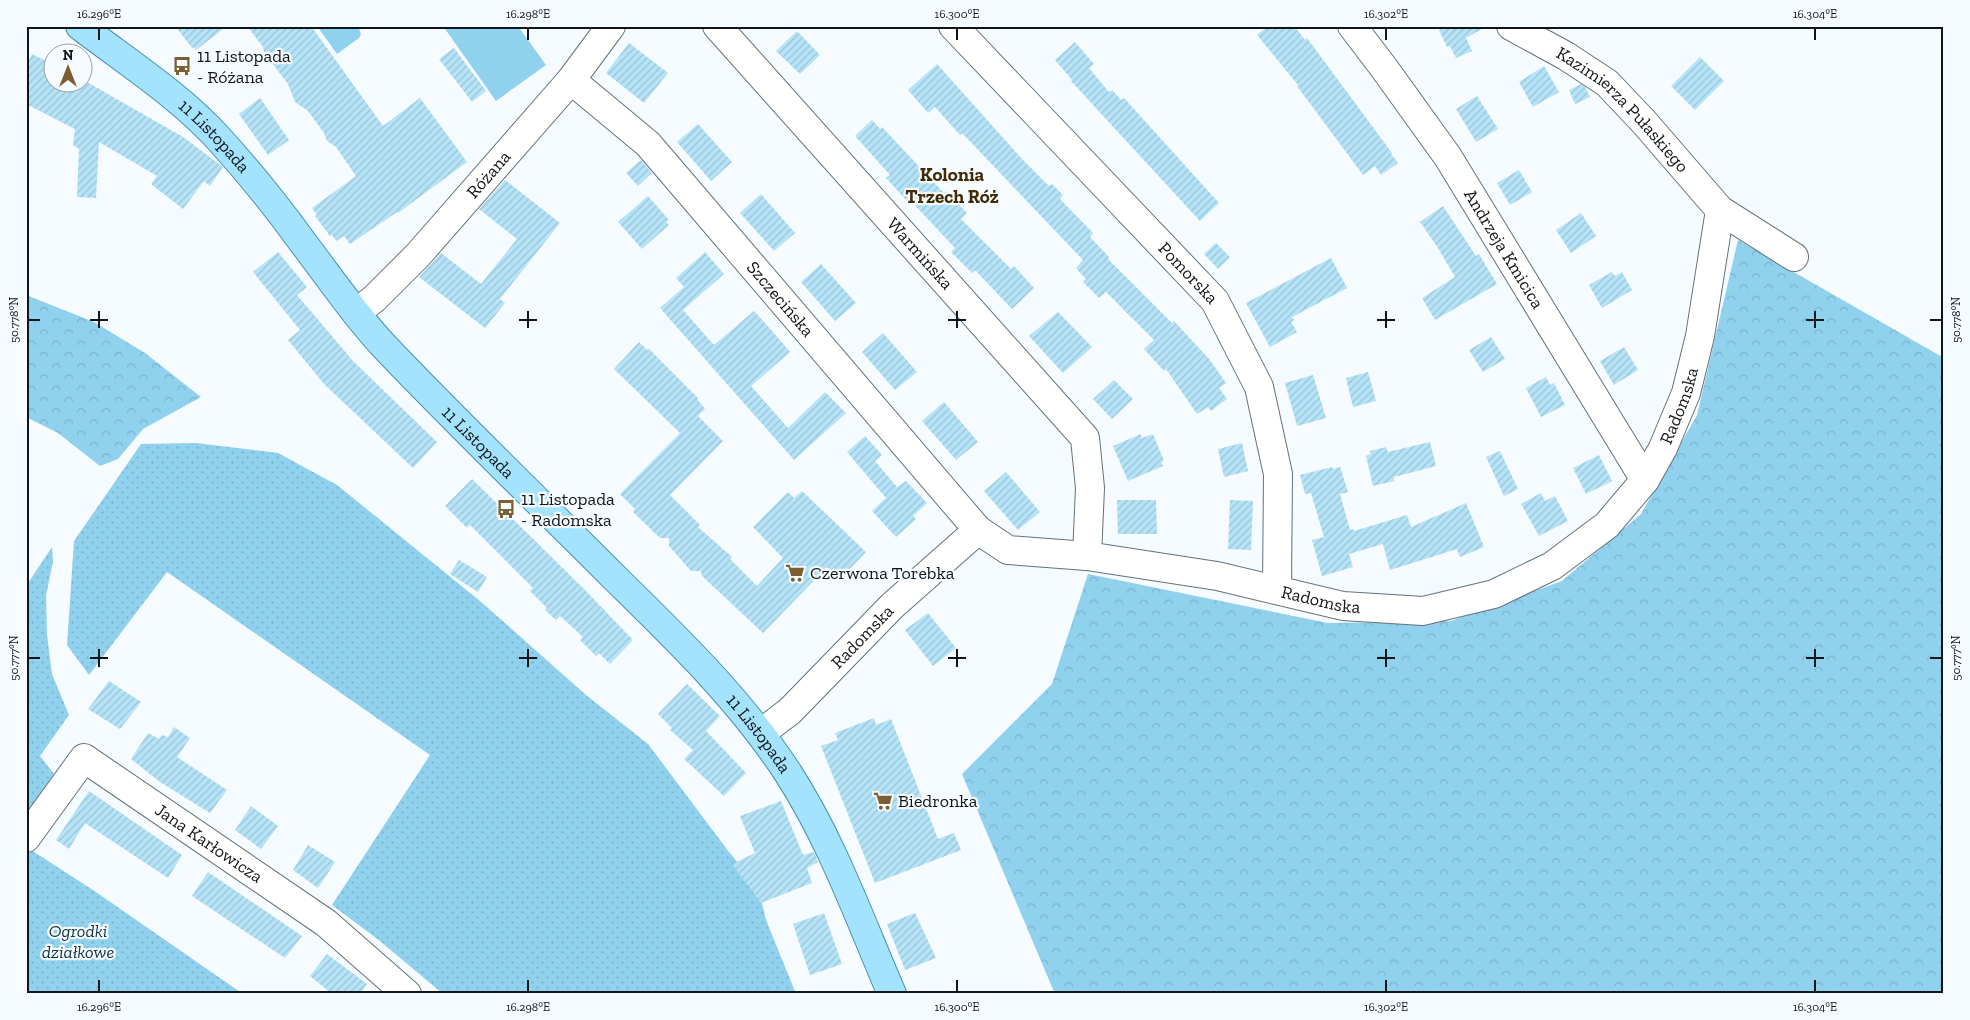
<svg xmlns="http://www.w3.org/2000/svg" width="1970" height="1020" font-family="'Zilla Slab',serif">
	<defs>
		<pattern id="forest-crowns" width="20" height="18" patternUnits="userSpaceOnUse" patternTransform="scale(1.25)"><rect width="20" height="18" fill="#90d1ee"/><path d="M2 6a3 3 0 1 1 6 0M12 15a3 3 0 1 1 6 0" fill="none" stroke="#7bb3cb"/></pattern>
		<pattern id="garden-dots" width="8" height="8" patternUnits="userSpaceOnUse" patternTransform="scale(1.25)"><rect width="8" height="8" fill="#90d1ee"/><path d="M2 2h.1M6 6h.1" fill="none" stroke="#7bb3cb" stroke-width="1.8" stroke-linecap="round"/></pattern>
		<pattern id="building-hatch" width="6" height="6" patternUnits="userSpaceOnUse" patternTransform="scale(1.25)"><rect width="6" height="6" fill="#b5e3f8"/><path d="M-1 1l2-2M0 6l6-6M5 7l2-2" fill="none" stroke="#9bc2d4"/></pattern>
	</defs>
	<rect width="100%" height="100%" fill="#f5fbfe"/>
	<path fill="#90d1ee" d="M317 26H358L361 34 359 38 337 54Z
		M443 26H518L546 65 496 101Z"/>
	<path fill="url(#forest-crowns)" d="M1738 240 1944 358V994H1055L962 774 1052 684 1088 574 1328 623 1451 621 1562 581 1641 514 1697 415Z
		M26 295 94 322 145 353 201 397 143 429 118 459 100 466 58 433 26 417Z"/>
	<path fill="url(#garden-dots)" d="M196 443 278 453 337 485 480 601 586 695 648 744 729 852 758 887 766 920 796 994H443L380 941 332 905 430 755 167 572 89 675 67 645 74 541 141 444Z
		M52 547 53 561 46 596 47 635 52 674 69 715 40 756 54 774 26 814V586Z
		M31 850 93 890 243 994H26V858Z"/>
	<path fill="url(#building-hatch)" d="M175 26H227L196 50 194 47 192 48Z
		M247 26H311L383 126 420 98 467 162 398 213 397 212 350 244 344 236 336 241 332 235 330 236 315 216 317 215 312 208 356 176 336 147 327 141 324 133 308 111 295 102 288 84 272 63 265 57 263 47Z
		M1268 26H1294L1305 40 1307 38 1392 153 1391 154 1398 163 1381 175 1375 166 1363 175 1297 86 1298 85 1257 35Z
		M1448 26H1487L1466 38 1472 51 1456 58 1450 46 1447 47 1439 30Z
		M797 31 820 55 800 74 776 51Z
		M1075 42 1094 64 1089 68 1109 92 1112 90 1121 100 1124 98 1219 203 1200 221 1071 81 1072 80 1055 60Z
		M629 43 668 73 644 103 606 73Z
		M454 48 486 91 472 102 439 59Z
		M32 54 52 64V82H87L183 137 223 167 210 186 204 181 183 209 151 184 157 176 99 142 96 198 77 197 79 149 73 145 75 129 26 104V66Z
		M1700 57 1724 81 1695 110 1671 86Z
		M937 64 1023 160 1049 186 1052 184 1063 195 1060 199 1093 233 1090 237 1109 257 1108 259 1172 323 1174 321 1210 360 1226 383 1219 388 1227 399 1211 411 1208 407 1197 414 1166 369 1164 371 1144 349 1154 340 1106 292 1099 298 1083 282 1086 279 1076 268 1083 260 962 133 960 135 935 107 928 113 908 90Z
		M1544 66 1559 92 1533 107 1519 82Z
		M1581 84 1585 87 1590 97 1575 104 1569 90Z
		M1477 96 1498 129 1476 142 1456 109Z
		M260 98 289 140 268 155 239 114Z
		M872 120 880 129 882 127 944 193 946 191 967 213 961 219 1011 269 1014 266 1034 288 1012 309 975 270 972 273 951 252 955 248 909 199 907 201 886 178 890 175 855 136Z
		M698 124 732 162 711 181 677 142Z
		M641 160 652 173 638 186 626 173Z
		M1519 170 1532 192 1510 205 1497 183Z
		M505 180 560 223 500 299 505 303 485 328 419 277 441 253 481 284 517 239 479 209Z
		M761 194 795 233 774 251 740 213Z
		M648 196 669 220 666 222 669 225 642 249 618 222Z
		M1443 206 1476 256 1479 254 1497 284 1435 320 1422 298 1455 277 1438 248 1420 222Z
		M1581 213 1596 236 1571 253 1556 230Z
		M1216 243 1230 257 1218 269 1204 254Z
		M278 252 307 287 297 295 353 361 437 442 413 468 324 384 288 340 300 330 253 272Z
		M705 252 724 274 683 310 714 345 754 311 772 331 790 352 751 386 788 428 825 392 846 413 794 460 660 308 684 287 676 278Z
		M1331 258 1347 288 1292 317 1294 320 1291 322 1297 332 1270 347 1246 303Z
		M821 264 856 303 835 321 801 282Z
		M1612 272 1615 276 1622 272 1632 290 1602 308 1589 285Z
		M1058 312 1092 347 1063 373 1029 336Z
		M883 333 917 372 895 390 862 352Z
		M1491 337 1505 359 1483 372 1469 350Z
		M639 342 647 350 649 349 698 398 697 399 705 409 698 416 723 441 670 495 700 525 698 527 732 557 730 559 757 586 783 558 753 527 788 492 794 498 802 491 866 552 840 579 827 567 763 633 702 576 701 571H691L669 546V538H660L633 512 635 509 620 494 680 433 614 369Z
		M1624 347 1638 370 1614 385 1600 361Z
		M1368 372 1376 401 1353 407 1346 378Z
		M1313 375 1326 418 1297 426 1285 383Z
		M1546 377 1550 385 1554 383 1565 405 1541 417 1526 388Z
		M1114 380 1133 399 1112 419 1093 399Z
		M944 402 978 442 956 460 922 421Z
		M1141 434 1142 438 1153 434 1164 461 1161 462 1163 466 1128 481 1113 446Z
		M865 436 882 455 875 461 897 487 906 481 927 503 913 516 916 519 896 537 872 511 886 498 847 452Z
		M1430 442 1436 466 1394 477V481L1373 486 1366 456 1371 454 1370 451 1386 447 1388 452Z
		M1242 443 1248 471 1224 477 1218 449Z
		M1500 451 1518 489 1504 496 1486 457Z
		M1599 455 1612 481 1586 494 1573 468Z
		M1332 467 1333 469 1340 467 1348 492 1340 494 1350 530 1353 529 1354 531 1407 515 1411 527 1466 503 1484 547 1460 557 1457 549 1390 570 1383 544 1349 554 1353 567 1322 576 1312 540 1324 537 1311 493 1305 494 1300 475Z
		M1006 472 1040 512 1018 530 984 491Z
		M472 479 584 589 633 640 610 664 599 653 596 656 580 640 583 637 560 616 556 620 545 610 547 608 530 591 533 588 470 525 467 528 445 506Z
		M1541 493 1545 501 1555 496 1568 521 1539 536 1521 504Z
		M1117 500H1156L1157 534H1118Z
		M1230 500 1253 501 1251 550 1228 549Z
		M459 560 487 577 478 592 450 574Z
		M928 613 956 648 933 666 905 630Z
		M109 681 141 702 120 729 88 709Z
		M687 684 720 716 706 731 746 773 724 796 684 759 693 750 670 730 672 728 658 714Z
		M874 718 876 725 891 719 938 839 954 833 961 850 875 883 821 746 838 740 835 733Z
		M174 727 190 738 177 757 227 790 210 813 160 782 131 759 148 733 159 739 162 735 168 737Z
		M89 791 182 855 168 878 85 823 69 849 56 840Z
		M781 801 803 855 814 852 818 862 807 868 812 883 761 903 732 864 755 853 740 816Z
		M251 806 278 826 261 849 235 830Z
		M308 845 335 862 318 888 293 870Z
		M208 872 302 936 285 958 192 896Z
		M824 913 842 964 810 975 793 924Z
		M915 913 936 958 905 970 887 924Z
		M327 954 367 984 360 994H332L310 976Z"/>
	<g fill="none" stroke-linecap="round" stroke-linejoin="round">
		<g stroke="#647278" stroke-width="30">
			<g id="minor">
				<path id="s1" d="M717 26 1085 438 1090 488 1087 556"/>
				<path id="s2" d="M953 26 1215 301 1259 387 1278 474 1277 590"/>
				<path id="s3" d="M1352 26 1384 68 1448 157 1645 480"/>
				<path id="s4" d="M1511 26 1566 56 1607 83 1644 122 1720 210 1794 257"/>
				<path id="s5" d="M571 80 648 144 978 530"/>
				<path id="s6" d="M356 313 375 298 418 255 571 80 611 26"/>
				<path id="s7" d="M761 733 790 711 892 606 978 530 1008 550 1087 556 1217 576 1343 606 1423 611 1494 594 1552 566 1607 525 1645 480 1663 448 1686 393 1700 336 1720 210"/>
				<path id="s8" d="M26 838 84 758 326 923 407 994"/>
			</g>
		</g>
		<g stroke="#498fad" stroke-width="30">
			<g id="major">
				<path id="s9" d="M80 26C127 62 179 95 219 139 249 172 278 208 304 244 330 278 354 314 383 345 458 424 537 500 614 577 677 639 740 699 788 773 832 841 860 920 892 994"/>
			</g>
		</g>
		<use href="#minor" stroke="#fff" stroke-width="28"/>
		<use href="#major" stroke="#a4e3fe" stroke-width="28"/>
	</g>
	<path fill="none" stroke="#101518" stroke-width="2" d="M99 28V40M528 28V40M957 28V40M1386 28V40M1815 28V40M99 311V328M528 311V328M957 311V328M1386 311V328M1815 311V328M28 320H40M90 320H108M519 320H537M948 320H966M1377 320H1395M1806 320H1824M1930 320H1942M99 649V667M528 649V667M957 649V667M1386 649V667M1815 649V667M28 658H40M90 658H108M519 658H537M948 658H966M1377 658H1395M1806 658H1824M1930 658H1942M99 980V992M528 980V992M957 980V992M1386 980V992M1815 980V992"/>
	<defs>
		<g id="bus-bare" transform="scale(1.5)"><path d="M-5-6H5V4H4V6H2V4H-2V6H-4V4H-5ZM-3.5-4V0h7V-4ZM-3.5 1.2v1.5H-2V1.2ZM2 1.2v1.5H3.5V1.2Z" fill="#7b5f32" stroke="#f5fbfe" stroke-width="2.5" paint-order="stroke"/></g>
		<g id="supermarket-bare" transform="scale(1.5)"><path d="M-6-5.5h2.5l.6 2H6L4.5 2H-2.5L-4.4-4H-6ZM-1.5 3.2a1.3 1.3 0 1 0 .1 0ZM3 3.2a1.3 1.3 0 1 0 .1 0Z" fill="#7b5f32" stroke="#f5fbfe" stroke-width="2.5" paint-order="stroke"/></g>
	</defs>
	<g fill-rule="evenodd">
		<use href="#bus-bare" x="182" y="66"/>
		<use href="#bus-bare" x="506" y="509"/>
		<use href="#supermarket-bare" x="795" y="573"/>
		<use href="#supermarket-bare" x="883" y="801"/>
	</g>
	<g text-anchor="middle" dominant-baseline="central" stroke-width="4.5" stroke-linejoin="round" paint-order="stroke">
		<g font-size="18" fill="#101518" stroke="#f5fbfe" text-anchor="start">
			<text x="197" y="56">11 Listopada<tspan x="197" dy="21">- Różana</tspan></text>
			<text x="521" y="499">11 Listopada<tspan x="521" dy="21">- Radomska</tspan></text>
			<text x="810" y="573">Czerwona Torebka</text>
			<text x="898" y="801">Biedronka</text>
		</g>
		<g font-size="18" fill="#101518" stroke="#f5fbfe">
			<text stroke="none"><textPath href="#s4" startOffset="141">Kazimierza Pułaskiego</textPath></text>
			<text stroke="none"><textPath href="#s9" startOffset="174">11 Listopada</textPath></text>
			<text stroke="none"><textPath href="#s6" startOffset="192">Różana</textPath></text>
			<text stroke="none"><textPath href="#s3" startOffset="270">Andrzeja Kmicica</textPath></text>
			<text stroke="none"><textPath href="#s1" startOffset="305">Warmińska</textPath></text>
			<text stroke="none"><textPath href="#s2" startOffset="341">Pomorska</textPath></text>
			<text stroke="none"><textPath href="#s5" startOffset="304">Szczecińska</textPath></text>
			<text stroke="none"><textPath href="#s7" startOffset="1101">Radomska</textPath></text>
			<text stroke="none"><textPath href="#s9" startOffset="579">11 Listopada</textPath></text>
			<text stroke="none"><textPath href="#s7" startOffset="651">Radomska</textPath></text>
			<text stroke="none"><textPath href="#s7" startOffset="140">Radomska</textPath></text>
			<text stroke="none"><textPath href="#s9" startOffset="984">11 Listopada</textPath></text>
			<text stroke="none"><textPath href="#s8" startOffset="250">Jana Karłowicza</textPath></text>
		</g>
		<g font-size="18" font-style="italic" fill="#0e3342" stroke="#f5fbfe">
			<text x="78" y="931">Ogrodki<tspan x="78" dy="21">działkowe</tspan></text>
		</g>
		<g font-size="19" font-weight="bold" fill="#402b04" stroke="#f5fbfe">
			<text x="952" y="174">Kolonia<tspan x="952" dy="22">Trzech Róż</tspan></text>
		</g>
	</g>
	<rect width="1970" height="1020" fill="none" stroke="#f5fbfe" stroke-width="55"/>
	<g transform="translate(68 68)"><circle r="24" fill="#f5fbfe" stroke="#999fa2"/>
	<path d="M0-4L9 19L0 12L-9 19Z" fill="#7b5f32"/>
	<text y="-8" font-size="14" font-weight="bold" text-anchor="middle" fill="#101518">N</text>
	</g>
	<rect x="28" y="28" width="1914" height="964" fill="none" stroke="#101518" stroke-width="2"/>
	<g font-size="12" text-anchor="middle" fill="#101518">
		<text x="99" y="18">16.296°E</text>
		<text x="528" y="18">16.298°E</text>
		<text x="957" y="18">16.300°E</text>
		<text x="1386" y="18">16.302°E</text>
		<text x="1815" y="18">16.304°E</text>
		<text transform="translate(14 320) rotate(-90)" y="4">50.778°N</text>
		<text transform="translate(1956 320) rotate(-90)" y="4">50.778°N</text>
		<text transform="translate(14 658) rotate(-90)" y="4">50.777°N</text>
		<text transform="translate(1956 658) rotate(-90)" y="4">50.777°N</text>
		<text x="99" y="1011">16.296°E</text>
		<text x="528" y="1011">16.298°E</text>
		<text x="957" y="1011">16.300°E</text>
		<text x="1386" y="1011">16.302°E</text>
		<text x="1815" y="1011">16.304°E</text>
	</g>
</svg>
